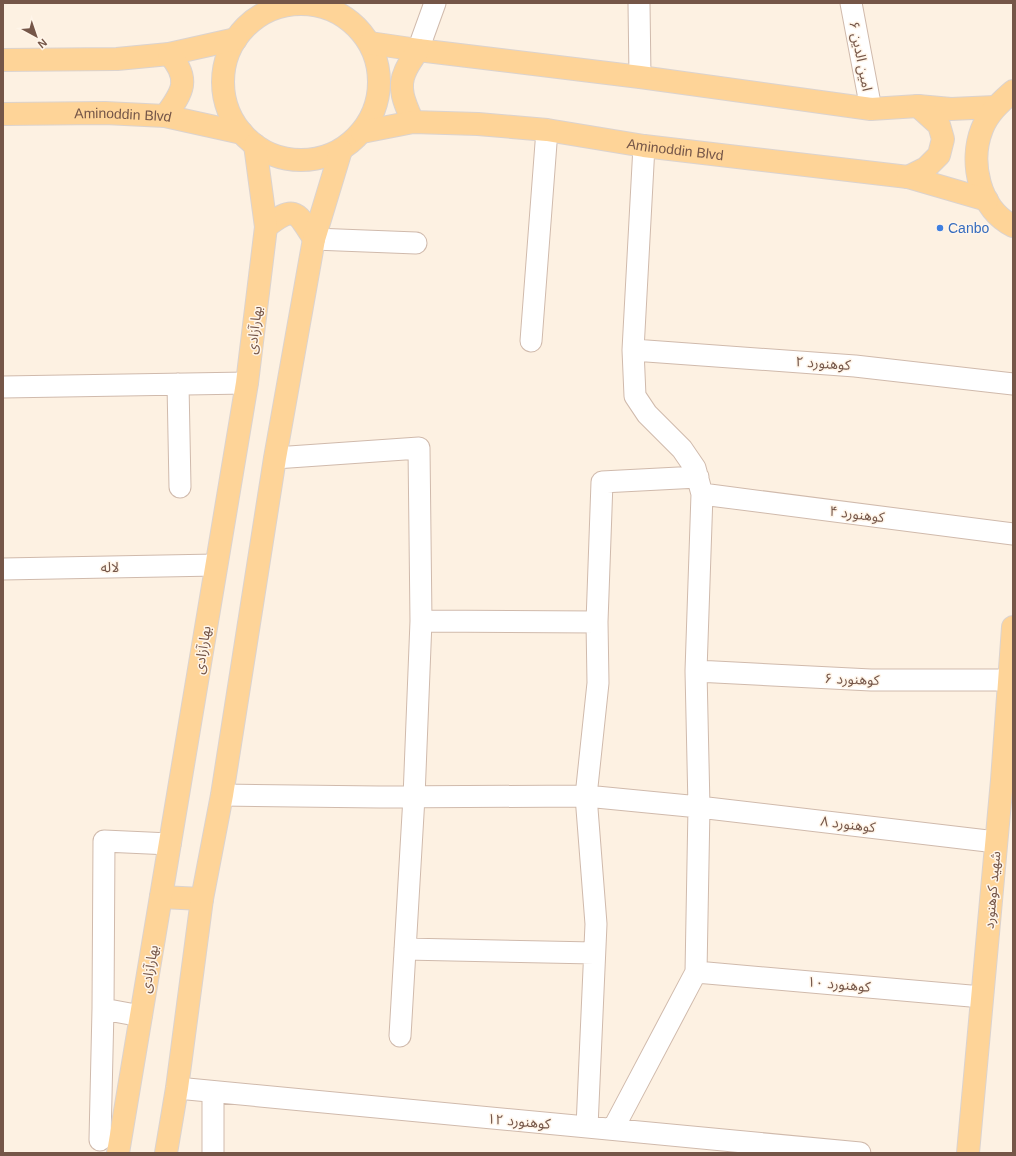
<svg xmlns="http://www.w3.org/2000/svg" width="1016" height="1156" font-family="Arial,'Noto Sans Arabic',sans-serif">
	<rect width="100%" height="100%" fill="#fdf1e2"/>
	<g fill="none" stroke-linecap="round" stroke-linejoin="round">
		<g stroke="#d0baac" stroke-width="23">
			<path id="minor" d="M639 3 640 77
				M851 3 871 109
				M418 50 435 3
				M314 239 416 243
				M531 341 547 130
				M633 350 855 366 1013 384
				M178 384 180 487
				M3 387 247 383
				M275 458 419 448 421 621 414 797 400 1036
				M698 477 602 482 597 622 598 683 586 796 699 807 996 842
				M702 494 1013 534
				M3 569 216 565
				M421 621 597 622
				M696 671 871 680H1009
				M222 795 379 797 586 796 596 924 587 1127
				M405 949 594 953
				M696 972 982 997
				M103 1009 141 1016
				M177 1088 860 1153
				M613 1129 696 972 699 807 696 671 702 494 695 468 682 449 647 414 635 396 633 350 644 146
				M100 1140 103 1009 104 841 170 844
				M213 1153V1092"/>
		</g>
		<g stroke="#dbd3cf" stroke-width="24">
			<g id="major">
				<circle cx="301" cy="82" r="78"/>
				<path d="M370 43 418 50 640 77 871 109 918 106 951 109 995 107"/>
				<path d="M3 60 117 59 169 54 236 39"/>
				<path d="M1013 91C1001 102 988 113 982 129 969 162 979 209 1013 226"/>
				<path id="s1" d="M3 114 105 113 165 116 242 133"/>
				<path d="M165 116C183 92 191 79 169 54"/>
				<path d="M413 122C406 106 397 89 405 72 408 64 414 57 418 50"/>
				<path id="s2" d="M362 132 413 122 478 124 547 130 644 146 908 177 987 200"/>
				<path d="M908 177 926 168 939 155 943 139 939 125 918 106"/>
				<path d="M266 227C295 204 297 212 314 239"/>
				<path d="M161 897 202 899"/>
				<path d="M118 1153 247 383 266 227 255 145"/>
				<path d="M166 1153 177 1088 202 899 222 795 275 458 314 239 341 150"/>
				<path d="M968 1153 1002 780 1013 627"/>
			</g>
		</g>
		<use href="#minor" stroke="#fff" stroke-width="21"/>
		<use href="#major" stroke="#fed498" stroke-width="22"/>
	</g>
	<circle fill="#3f7fe0" stroke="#fff5e9" stroke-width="1.5" cx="940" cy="228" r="4"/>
	<g text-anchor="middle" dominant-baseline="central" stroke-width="3" stroke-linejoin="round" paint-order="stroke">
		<g font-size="14" fill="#755648" stroke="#fff5e9">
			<text transform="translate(861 56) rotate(79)">امین الدین ۶</text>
			<text stroke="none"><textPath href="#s1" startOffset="120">Aminoddin Blvd</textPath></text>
			<text stroke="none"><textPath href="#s2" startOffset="316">Aminoddin Blvd</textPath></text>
			<text transform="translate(254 330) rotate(-83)">بهارآزادی</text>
			<text transform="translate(823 363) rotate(4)">کوهنورد ۲</text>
			<text transform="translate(857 514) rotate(7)">کوهنورد ۴</text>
			<text transform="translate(110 567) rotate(-1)">لاله</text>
			<text transform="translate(202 650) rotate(-81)">بهارآزادی</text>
			<text transform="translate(852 679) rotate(2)">کوهنورد ۶</text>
			<text transform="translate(848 824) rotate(7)">کوهنورد ۸</text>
			<text transform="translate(992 890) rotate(-85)">شهید کوهنورد</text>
			<text transform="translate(149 969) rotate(-80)">بهارآزادی</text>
			<text transform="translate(839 984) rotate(5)">کوهنورد ۱۰</text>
			<text transform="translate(519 1121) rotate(5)">کوهنورد ۱۲</text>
		</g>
		<g font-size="14" fill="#366cbe" stroke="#fff5e9" text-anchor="start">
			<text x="948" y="228">Canbo</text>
		</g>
	</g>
	<rect width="1016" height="1156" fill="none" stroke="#755648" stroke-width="8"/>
	<g transform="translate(36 36) rotate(140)" stroke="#fff5e9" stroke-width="3" paint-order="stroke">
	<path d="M0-3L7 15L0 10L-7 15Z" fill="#755648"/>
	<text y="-6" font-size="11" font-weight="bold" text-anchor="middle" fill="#755648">N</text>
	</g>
</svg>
